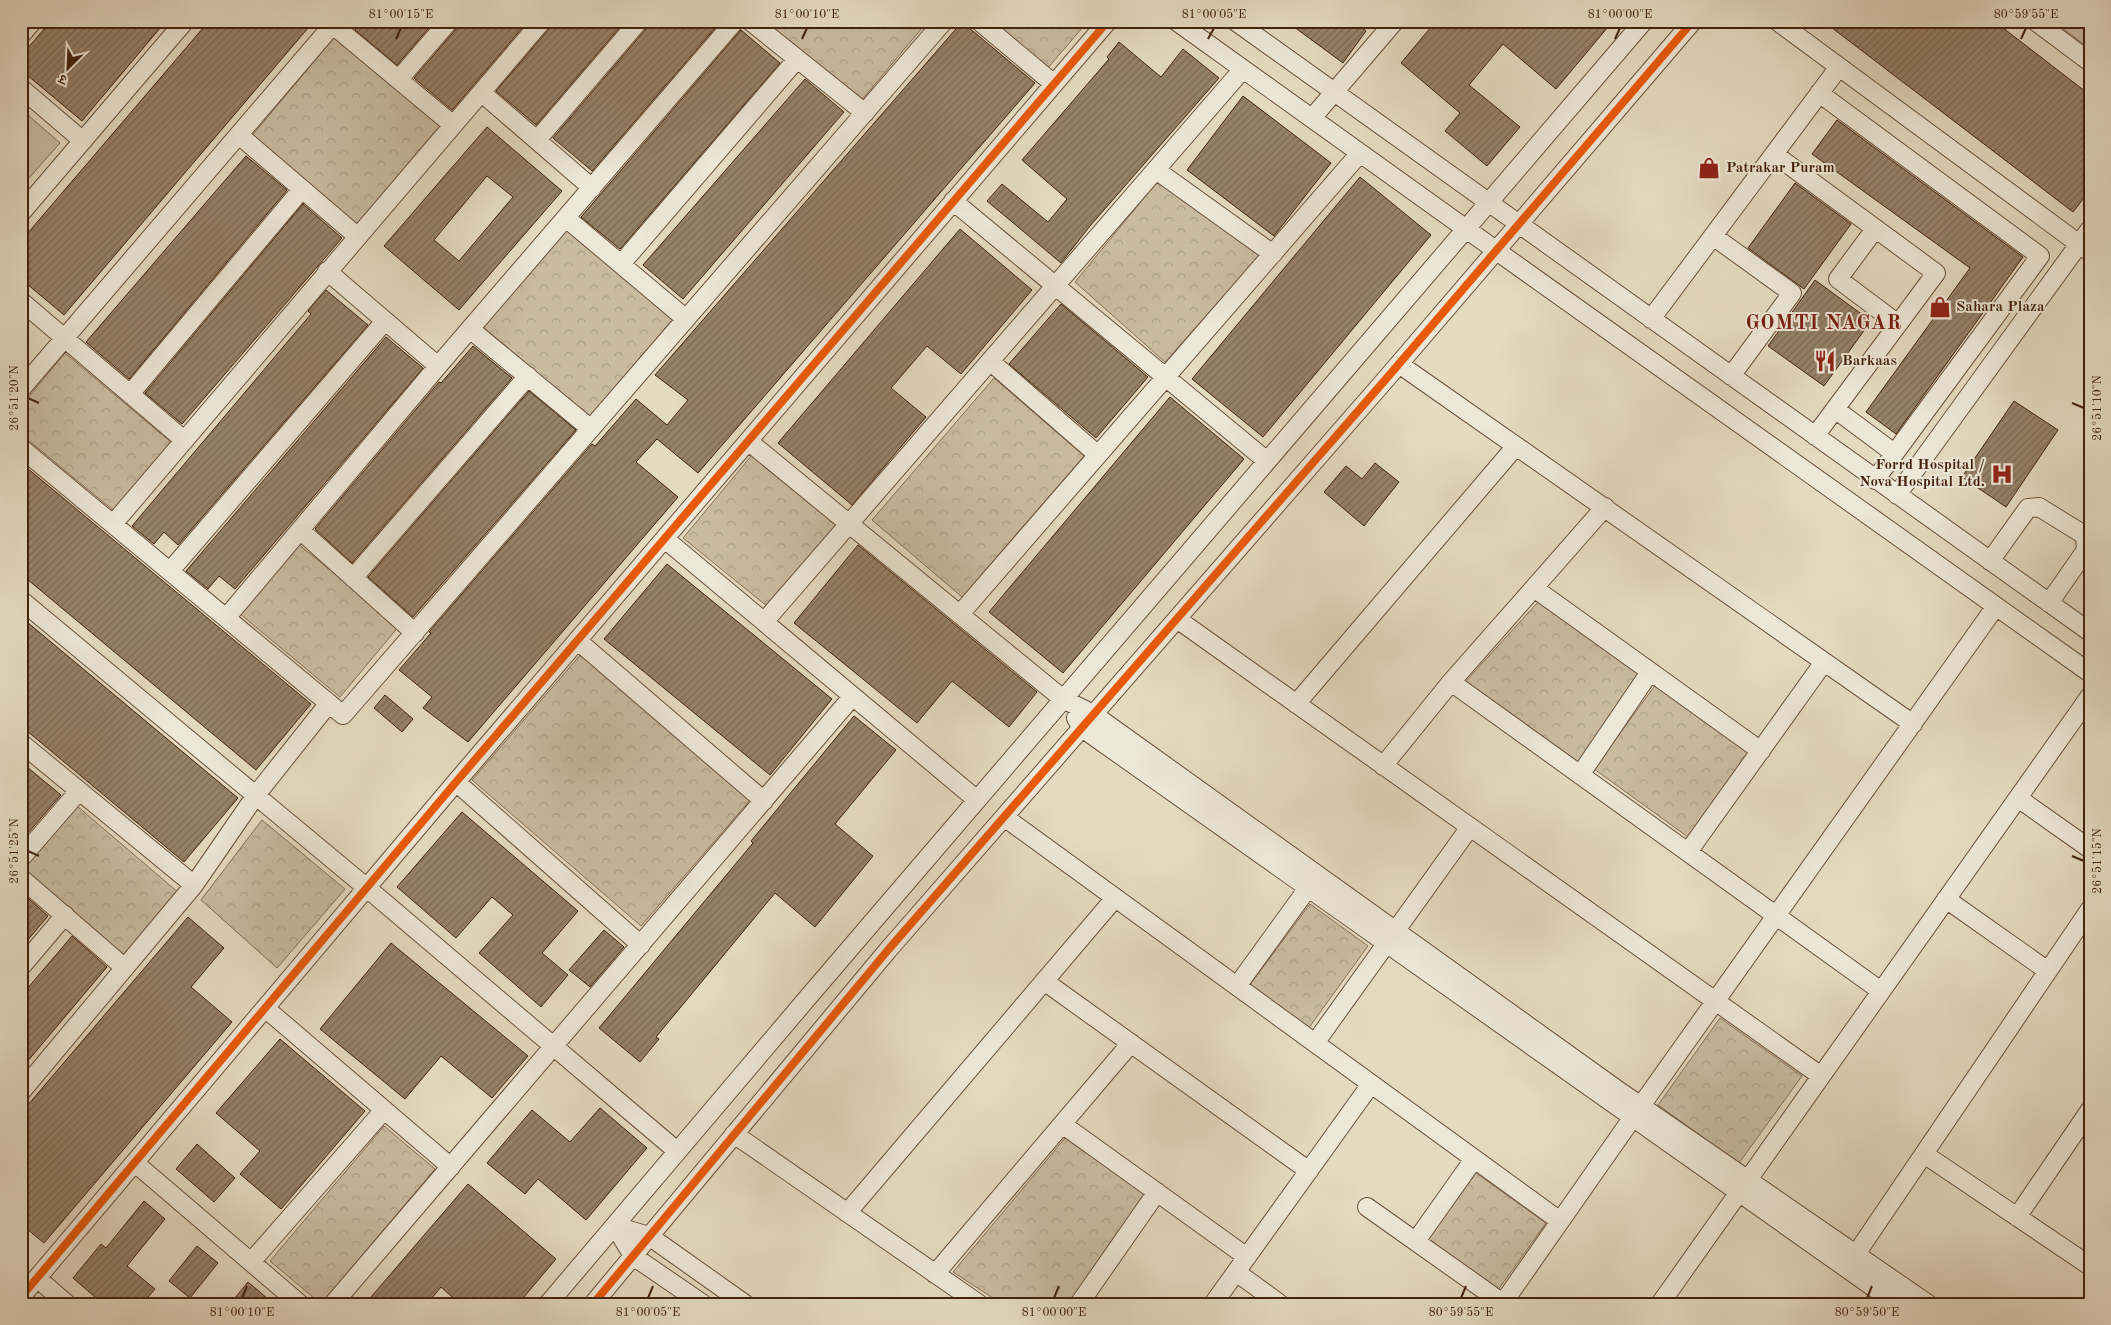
<svg xmlns="http://www.w3.org/2000/svg" width="2111" height="1325" font-family="'Old Standard TT','Noto Serif Devanagari',serif">
	<defs>
		<pattern id="park-crowns" width="20" height="18" patternUnits="userSpaceOnUse" patternTransform="scale(1.25)"><rect width="20" height="18" fill="#c8bba2"/><path d="M2 6a3 3 0 1 1 6 0M12 15a3 3 0 1 1 6 0" fill="none" stroke="#ada08a"/></pattern>
		<pattern id="building-hatch" width="6" height="6" patternUnits="userSpaceOnUse" patternTransform="scale(1.25)"><rect width="6" height="6" fill="#96826a"/><path d="M-1 1l2-2M0 6l6-6M5 7l2-2" fill="none" stroke="#7c6a56"/></pattern>
	</defs>
	<rect width="100%" height="100%" fill="#e4dac1"/>
	<filter id="stains"><feTurbulence type="fractalNoise" baseFrequency=".004" numOctaves="4"/><feColorMatrix values="0 0 0 0 .2 0 0 0 0 .09 0 0 0 0 .02 0 0 0 .5 -.17"/></filter>
	<radialGradient id="worn" r=".72"><stop offset=".6" stop-color="#630" stop-opacity="0"/><stop offset="1" stop-color="#630" stop-opacity=".3"/></radialGradient>
	<path fill="url(#park-crowns)" stroke="#856e57" d="M760 21H928L860 102Z
		M993 21H1088L1047 69Z
		M2053 21H2090V49Z
		M335 36 441 125 358 225 251 137Z
		M1158 181 1261 254 1165 362 1075 282Z
		M567 229 673 319 589 417 483 327Z
		M65 353 172 443 114 511 21 434V406Z
		M994 378 1084 456 962 597 872 520Z
		M752 455 836 525 768 607 683 538Z
		M298 544 399 626 340 697 240 614Z
		M1538 602 1638 674 1578 762 1466 681Z
		M582 653 751 799 641 926 472 780Z
		M1656 684 1750 752 1688 837 1594 769Z
		M77 806 180 894 125 959 22 870Z
		M262 820 345 889 277 968 201 900Z
		M1310 904 1368 946 1308 1029 1249 986Z
		M1720 1018 1802 1076 1739 1163 1658 1105Z
		M384 1126 435 1169 321 1304 270 1261Z
		M1065 1138 1145 1193 1069 1304H1002L953 1272Z
		M1476 1173 1546 1223 1498 1290 1427 1240Z"/>
	<path fill="#c8bba2" stroke="#856e57" d="M21 109 60 143 21 187Z"/>
	<path fill="url(#building-hatch)" stroke="#42220c" fill-rule="evenodd" d="M51 21H166L82 121 21 70V56Z
		M209 21H314L64 315 21 279V241Z
		M362 21H435L397 65 355 30Z
		M459 21H528L452 110 414 78 457 28Z
		M552 21H625L536 125 496 91 550 28Z
		M649 21H721L592 171 553 138 647 28Z
		M1286 21H1352L1366 31 1343 63Z
		M1436 21H1613L1556 89 1503 44 1469 85 1520 127 1487 166 1445 131 1460 113 1401 63Z
		M1823 21H1994L2090 95V190L2073 212Z
		M962 22 1035 83 698 473 657 439 636 462 678 497 468 742 423 708 432 697 399 670 431 633 429 632 592 444 595 446 636 399 667 425 688 400 655 375Z
		M741 30 780 63 620 249 581 217Z
		M1119 42 1161 77 1183 49 1219 78 1090 226 1061 263 987 201 1002 184 1048 222 1067 199 1022 160 1109 59 1107 57Z
		M805 79 844 112 683 299 643 265Z
		M1243 96 1331 163 1274 236 1187 170Z
		M1837 120 2023 257 1896 434 1866 412 1970 268 1812 154Z
		M487 127 562 191 459 310 384 246ZM487 176 513 197 459 261 434 240Z
		M246 156 287 190 129 379 86 342Z
		M1360 177 1431 235 1263 437 1192 379Z
		M1795 183 1851 224 1804 289 1748 248Z
		M303 204 342 238 182 424 145 393Z
		M960 229 1032 290 961 374 927 346 891 388 926 417 852 505 778 443Z
		M1815 280 1871 321 1824 386 1768 346Z
		M326 290 368 325 178 545 164 532 154 544 132 526 311 314 308 311Z
		M1061 304 1148 377 1096 438 1009 364Z
		M386 337 423 368 235 589 219 576 208 589 186 571Z
		M473 346 512 378 352 563 315 529 439 382 441 383Z
		M529 391 576 430 413 617 368 577Z
		M1170 397 1244 459 1063 673 989 612Z
		M2014 401 2058 430 2006 507 1962 477Z
		M21 463 311 704 256 770 21 574Z
		M1375 463 1399 482 1364 526 1324 492 1346 466 1362 479Z
		M858 545 1037 692 1009 727 952 681 917 723 794 623Z
		M667 564 832 699 770 775 604 639Z
		M21 617 238 798 184 862 21 726Z
		M385 695 413 719 402 732 374 708Z
		M854 716 896 750 835 824 873 856 815 927 775 893 656 1037 659 1039 640 1062 599 1028 753 843 751 841Z
		M21 762 61 795 21 841Z
		M462 812 578 911 542 953 568 975 541 1007 479 953 513 915 492 897 456 938 397 887Z
		M21 892 48 916 21 948Z
		M188 917 224 948 191 987 232 1022 44 1243 21 1224V1113Z
		M604 930 624 947 590 987 569 970Z
		M72 936 107 967 21 1069V996Z
		M391 943 528 1056 492 1098 441 1056 405 1099 320 1029Z
		M280 1039 365 1111 281 1209 240 1174 260 1151 216 1113Z
		M600 1108 647 1148 586 1220 538 1179 525 1194 487 1163 532 1110 570 1142Z
		M197 1144 235 1178 214 1202 176 1169Z
		M468 1184 556 1259 518 1304H460L441 1287 427 1304H365Z
		M144 1201 165 1219 127 1266 155 1289 142 1304H103L73 1278 101 1244 106 1248Z
		M197 1246 218 1263 190 1298 169 1281Z
		M248 1282 274 1304H230Z"/>
	<g fill="none" stroke-linecap="round" stroke-linejoin="round">
		<g stroke="#6a5039" stroke-width="20">
			<path id="minor" d="M750 21 865 113
				M979 21 1054 84
				M1176 21 1529 274 2090 673
				M1235 21 2090 632
				M1777 21 2090 252
				M2035 21 2090 62
				M333 25 453 125
				M21 35 33 21
				M399 79 449 21
				M21 88 83 141
				M482 93 592 188
				M1819 93 2040 256 1875 480
				M1312 118 1395 21
				M239 135 357 236
				M537 140 639 21
				M1774 154 1936 273 1815 436
				M1156 170 1273 254
				M953 201 1267 461
				M21 213 185 21
				M566 218 686 319
				M1875 229 1838 279 1898 324
				M1713 236 1792 293 1731 376
				M621 264 797 59
				M327 271 438 366
				M21 301 184 440
				M1651 319 1839 67
				M470 329 591 429
				M990 361 1098 455
				M1399 364 1913 724
				M21 389 336 21
				M130 394 302 189
				M1835 409 1894 453
				M748 441 1063 699 1093 714 1619 1091 1928 1304
				M21 448 343 715 944 21
				M1897 495 2090 229
				M113 524 542 21
				M300 530 415 633
				M665 539 977 800
				M1990 561 2028 508 2039 507 2081 533 2085 538 2086 550 2049 603
				M170 571 385 321
				M353 578 528 376
				M1534 588 1761 751
				M21 600 367 888 677 1151
				M960 614 1360 153
				M226 618 438 366 735 21
				M1177 619 1821 1076
				M764 622 1243 69
				M578 641 764 801
				M1451 682 1881 991
				M1296 704 1516 446
				M1076 718 1082 728 1897 1304
				M21 743 194 885
				M1383 766 1451 682 1605 507
				M1580 775 1650 672
				M456 782 641 945
				M2018 798 2090 849
				M1004 817 1560 1221
				M1688 852 1824 662
				M21 858 79 791
				M21 878 125 968
				M1946 899 2048 971
				M21 967 65 915
				M1044 981 1309 1171
				M1237 986 1308 888
				M265 1008 451 1167
				M1315 1043 1470 827
				M21 1092 194 885 256 795 329 703
				M1062 1124 1247 1257
				M734 1134 979 1304
				M1924 1154 2090 1266
				M135 1163 300 1304
				M1367 1207 1504 1304
				M847 1213 1115 898
				M2017 1217 2090 1110
				M615 1226 649 1236 745 1304
				M615 1226 633 1256 703 1304
				M1416 1241 1474 1159
				M1856 1254 2090 909
				M251 1262 384 1110
				M1236 1272 1280 1304
				M935 1274 1131 1043
				M37 1278 67 1304
				M21 1297 456 782 1108 21
				M1503 1303 1633 1117 1996 606
				M333 1304 852 697
				M548 1304 810 995 1644 21
				M593 1304 888 950 1386 379 1693 21
				M1079 1304 1157 1192
				M1213 1304 1371 1084
				M1660 1304 2090 696"/>
		</g>
		<use href="#minor" stroke="#ede7d7" stroke-width="18"/>
		<g stroke="#ede7d7" stroke-width="11">
			<path id="cycleway" d="M21 1297 456 782 1108 21
				M593 1304 888 950 1386 379 1693 21"/>
		</g>
		<use href="#cycleway" stroke="#e8590c" stroke-width="8"/>
	</g>
	<path fill="none" stroke="#42220c" stroke-width="2" d="M396 39 401 28M802 39 807 28M1208 39 1214 28M1615 39 1620 28M2021 39 2026 28M28 398 39 403M2072 403 2084 408M28 851 39 856M2072 856 2084 861M242 1298 247 1286M648 1298 653 1286M1054 1298 1059 1286M1461 1298 1466 1286M1867 1298 1872 1286"/>
	<defs>
		<g id="shop-bare" transform="scale(1.725)"><path d="M-5-2.5h2.3a2.7 3.5 0 0 1 5.4 0H5L5.5 6h-11ZM-1.5-2.5h3a1.5 2.3 0 0 0-3 0Z" fill="#8f2418" stroke="#ede7d7" stroke-width="2.5" paint-order="stroke"/></g>
		<g id="restaurant-bare" transform="scale(1.725)"><path d="M-5-6h1v4h1v-4h1v4h1v-4h1v5L-1.5 .5V6h-2V.5L-5-1ZM5-6V6H3V1.5H1.5Q1.5-4 5-6Z" fill="#8f2418" stroke="#ede7d7" stroke-width="2.5" paint-order="stroke"/></g>
		<g id="hospital-bare" transform="scale(1.725)"><path d="M-5-5h3v3.5h4V-5h3V5h-3V1.5h-4V5h-3Z" fill="#8f2418" stroke="#ede7d7" stroke-width="2.5" paint-order="stroke"/></g>
	</defs>
	<g fill-rule="evenodd">
		<use href="#shop-bare" x="1709" y="168"/>
		<use href="#shop-bare" x="1940" y="307"/>
		<use href="#restaurant-bare" x="1825" y="361"/>
		<use href="#hospital-bare" x="2002" y="474"/>
	</g>
	<g text-anchor="middle" dominant-baseline="central" stroke-width="4" stroke-linejoin="round" paint-order="stroke">
		<g font-size="15" font-weight="bold" fill="#42220c" stroke="#ede7d7" text-anchor="start">
			<text x="1726" y="168">Patrakar Puram</text>
			<text x="1956" y="307">Sahara Plaza</text>
			<text x="1842" y="361">Barkaas</text>
			<text x="1985" y="465" text-anchor="end">Forrd Hospital /<tspan x="1985" dy="17">Nova Hospital Ltd.</tspan></text>
		</g>
		<g font-size="20" font-weight="bold" letter-spacing="1" fill="#7a1f14" stroke="#ede7d7">
			<text x="1824" y="324">GOMTI NAGAR</text>
		</g>
	</g>
	<rect width="2111" height="1325" fill="none" stroke="#e4dac1" stroke-width="55"/>
	<g transform="translate(68 68) rotate(204)" stroke="#ede7d7" stroke-width="4" paint-order="stroke">
	<path d="M0-4L9 19L0 12L-9 19Z" fill="#42220c"/>
	<text y="-8" font-size="14" font-weight="bold" text-anchor="middle" fill="#42220c">उ</text>
	</g>
	<rect x="28" y="28" width="2056" height="1270" fill="none" stroke="#42220c" stroke-width="2"/>
	<g font-size="12" text-anchor="middle" fill="#42220c">
		<text x="401" y="18">81°00'15"E</text>
		<text x="807" y="18">81°00'10"E</text>
		<text x="1214" y="18">81°00'05"E</text>
		<text x="1620" y="18">81°00'00"E</text>
		<text x="2026" y="18">80°59'55"E</text>
		<text transform="translate(14 398) rotate(-90)" y="4">26°51'20"N</text>
		<text transform="translate(2097 408) rotate(-90)" y="4">26°51'10"N</text>
		<text transform="translate(14 851) rotate(-90)" y="4">26°51'25"N</text>
		<text transform="translate(2097 861) rotate(-90)" y="4">26°51'15"N</text>
		<text x="242" y="1316">81°00'10"E</text>
		<text x="648" y="1316">81°00'05"E</text>
		<text x="1054" y="1316">81°00'00"E</text>
		<text x="1461" y="1316">80°59'55"E</text>
		<text x="1867" y="1316">80°59'50"E</text>
	</g>
	<rect width="100%" height="100%" filter="url(#stains)"/>
	<rect width="100%" height="100%" fill="url(#worn)"/>
</svg>
